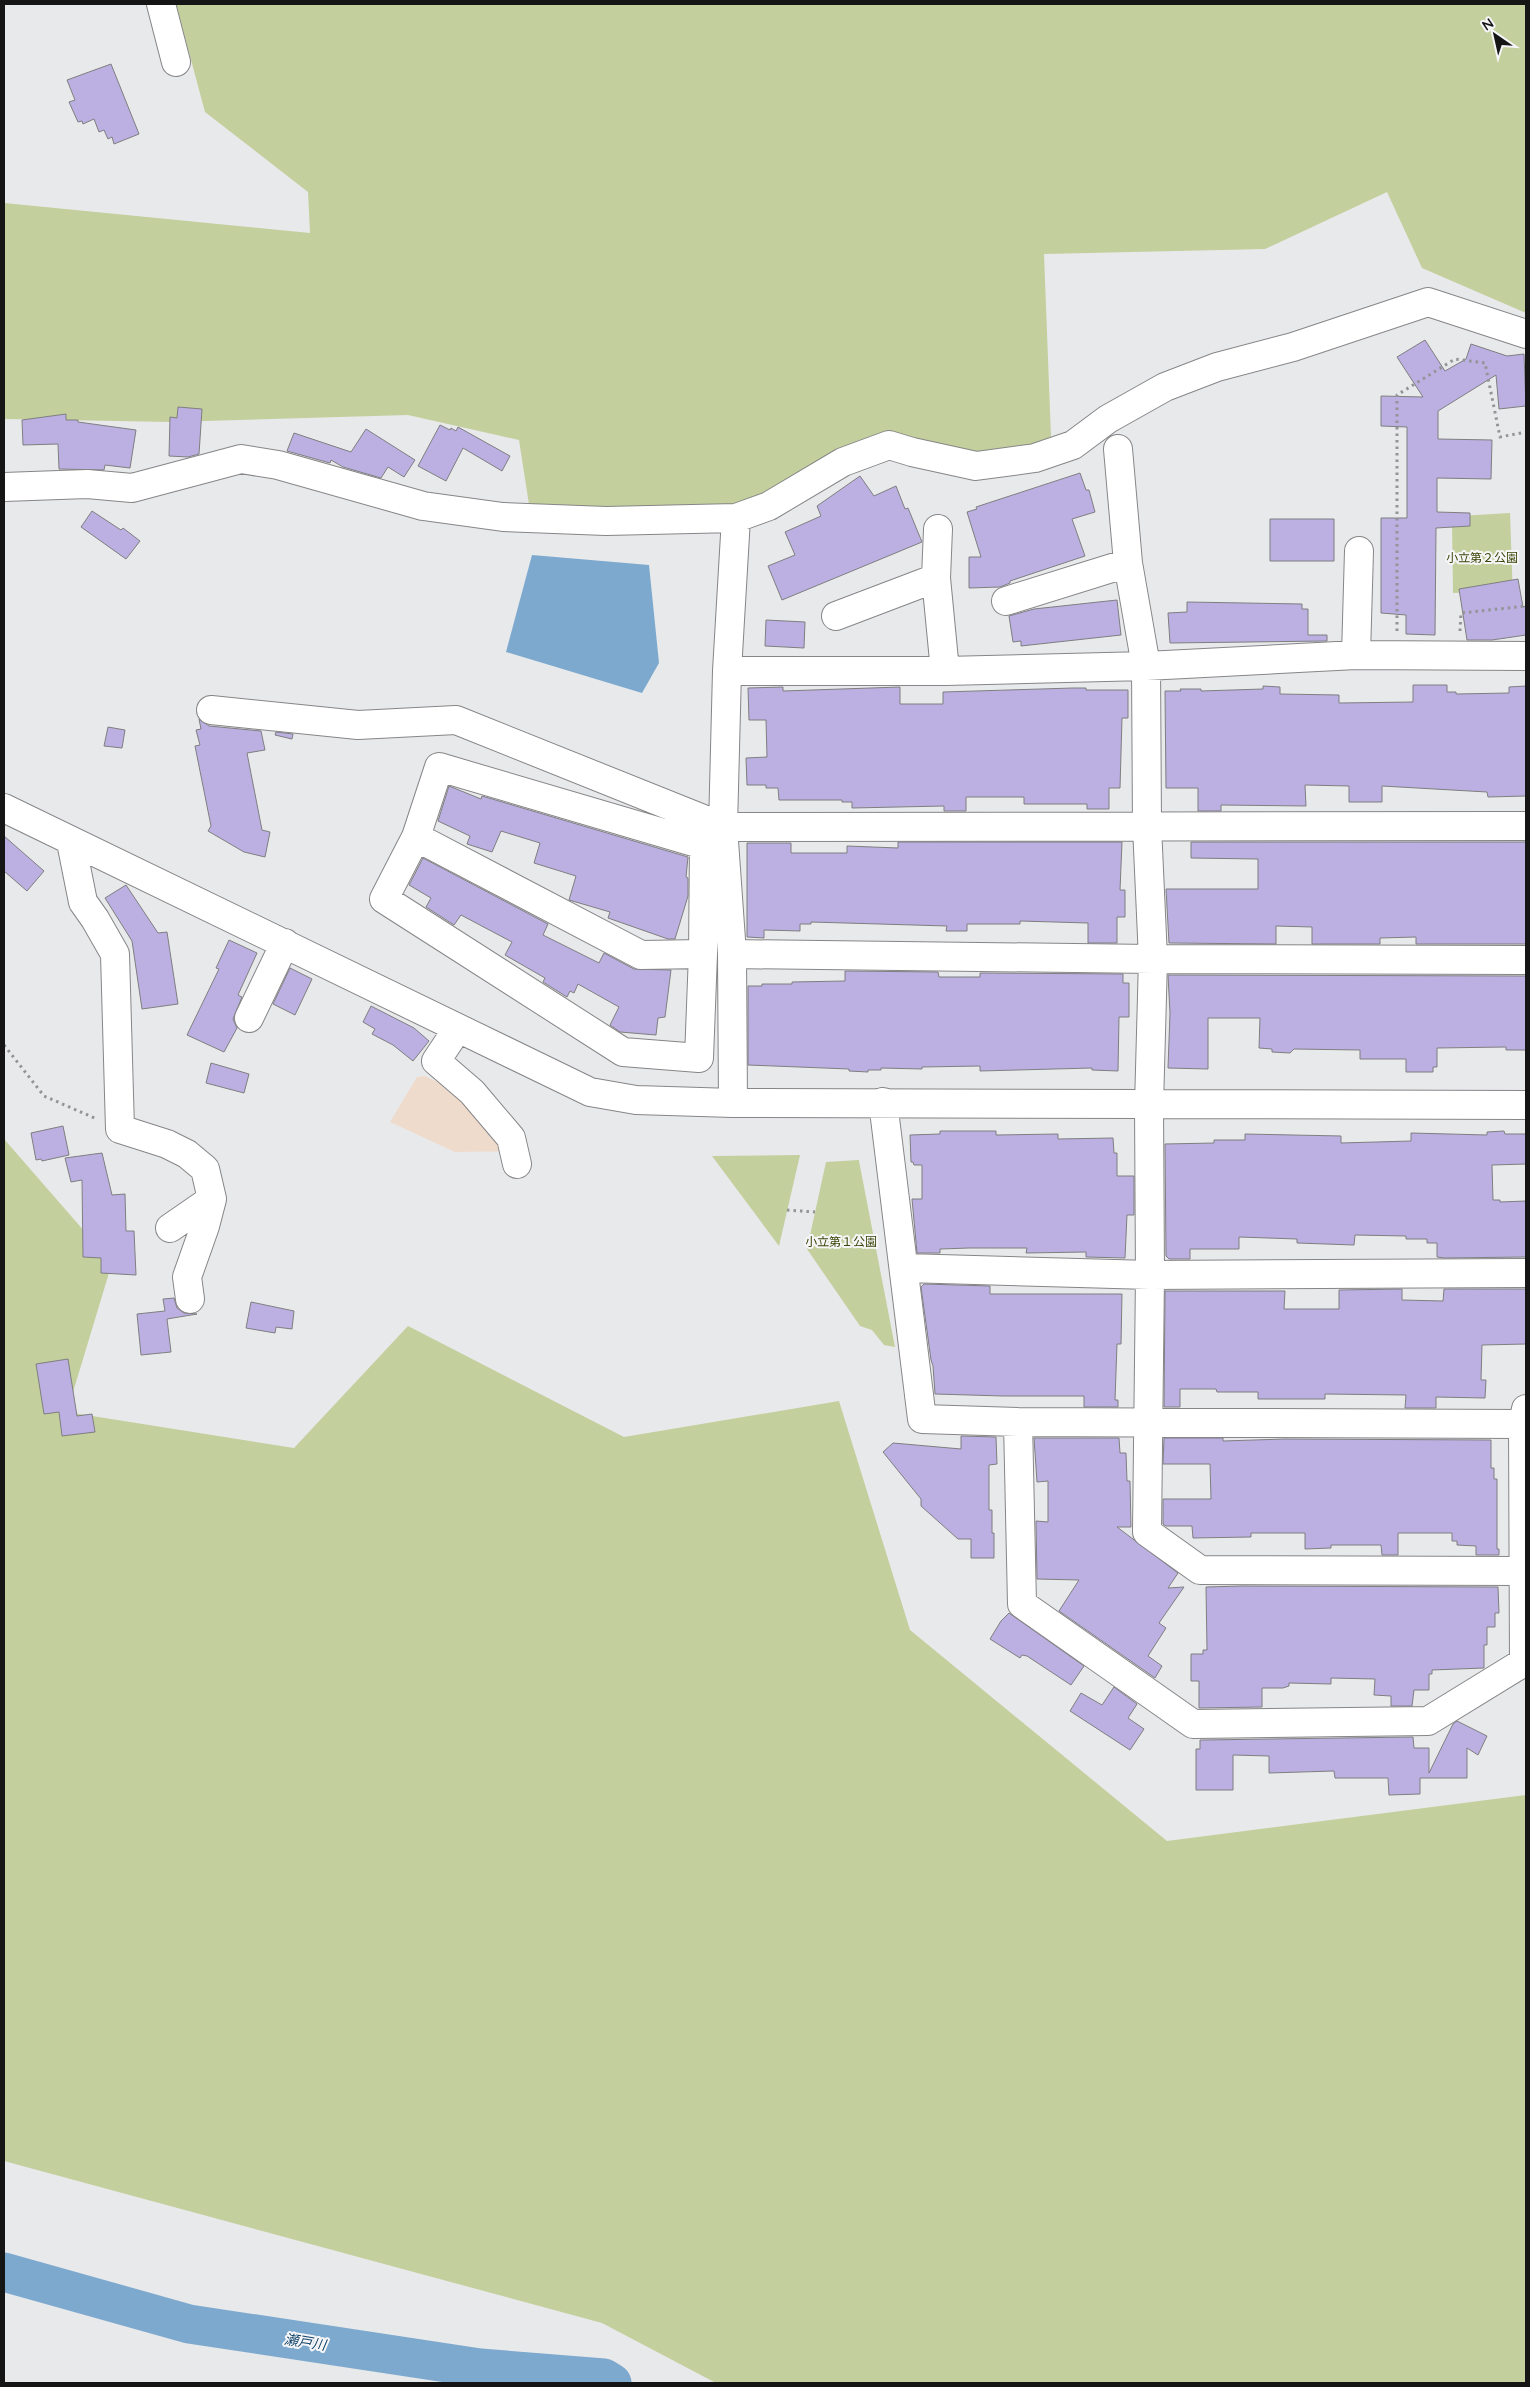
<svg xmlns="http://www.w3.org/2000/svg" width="1530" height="2387" font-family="Quicksand,'Noto Sans JP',sans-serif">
	<rect width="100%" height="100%" fill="#e8e9eb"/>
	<path fill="#efdbcc" d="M425 1076 505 1115 522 1151 455 1152 390 1122 417 1077Z"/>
	<path fill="#c3cf9c" d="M176 4H1526V313L1422 268 1387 192 1265 249 1044 254 1051 437 981 463 869 446 697 522 530 511 519 440 408 415 171 422 4 419V203L310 233 308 192 205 112Z
		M1510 513 1513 599 1475 592 1453 593 1452 522 1460 516Z
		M4 1139 112 1263 67 1412 294 1448 408 1326 624 1437 839 1401 910 1630 1167 1841 1526 1795V2383H716L602 2323 4 2161Z
		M800 1155 779 1246 712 1156Z
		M859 1160V1161L895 1347 884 1345 872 1330 860 1326 807 1249 826 1162Z"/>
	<path fill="#7da9ce" d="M532 555 649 565 659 663 642 693 506 652Z"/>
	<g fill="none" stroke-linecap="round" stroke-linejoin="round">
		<path stroke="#7da9ce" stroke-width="39" d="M4 2272 189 2324 480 2368 604 2378 612 2383"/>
	</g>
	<path fill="#bcafe2" stroke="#7f7f80" d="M111 64 139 134 114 144 112 137 108 139 104 130 99 132 94 119 83 124 82 121 78 122 69 102 75 100 67 80Z
		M1425 340 1445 371 1466 359 1471 344 1507 356 1524 354 1526 406 1499 409 1496 375 1438 411V439L1492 440 1491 479 1437 478V512L1470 513V526L1436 528 1435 635 1406 634V615L1381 613V518H1407V427L1381 426V396L1423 397 1397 357Z
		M178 407 202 409 199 454 188 457 169 456 170 417 177 418Z
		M66 414V420H78V422L136 430 130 468 105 465 104 470 59 469 58 444 23 445 22 420Z
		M440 425 450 430 451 428 456 431 458 427 510 456 502 471 463 448 446 481 418 466Z
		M366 429 415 460 404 477 388 467 381 478 343 467 331 460 330 463 287 451 294 433 351 452Z
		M1080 473 1086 490H1089L1095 512 1072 519 1085 556 1010 581V583L1000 587 969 588V557H981L967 512 977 509 976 507Z
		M860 476 874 496 896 486 905 509 908 508 922 542 782 600 768 566 795 555 785 532 821 516 817 506Z
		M92 511 121 530 123 528 140 541 126 559 81 527Z
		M1270 519H1334V561H1270Z
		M1518 579 1523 607 1526 606V635L1492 640H1467L1459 589Z
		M1117 600 1121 635 1021 646V641L1013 642 1009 616 1034 609Z
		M1187 602 1302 604V609H1308V635H1327V641L1170 643 1168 613 1187 612Z
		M766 620 805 622 804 648 765 646Z
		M1413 685H1447V692H1456V694L1509 693V687L1526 686V796L1488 797 1487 792 1382 786V802H1349V786L1305 785 1306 806 1221 805V811H1198V788H1166L1165 691H1181L1180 689H1201V691L1263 689V686L1280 687V694L1339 695V703L1413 702Z
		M783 687V691L900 687V704H943V692L1073 688H1086V690H1128V718H1122L1120 788H1109V809H1087V804H1024V797H966V811H944V806L852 808V802H842V800H779L778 788H766V785H747L746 758 767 757 766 720H749L748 688Z
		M199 719 209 726 261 731 265 750 247 753 262 830 270 832 265 857 244 852 208 831 211 826 195 746 200 745 196 730 201 729Z
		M108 727 125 730 122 748 104 746Z
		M276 732 293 734 292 739 275 735Z
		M449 786 481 799 482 796 688 857 686 877 688 878V896L675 939H668L608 918 610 912 569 900 576 876 534 863 540 843 501 831 492 852 467 844 470 836 438 821Z
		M4 836 44 871 27 891 4 871Z
		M898 842H1122L1120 890H1125V917H1117V943H1088V923L1020 921V924H967V931H946L947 926 811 922V924H800V931L764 930V938L747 937V843H791V853H847V846L898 848Z
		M1191 842H1526V944H1416V937L1380 938V944H1312V927L1276 926V944L1169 943 1166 889H1258V859L1191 858Z
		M423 858 548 924 543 935 599 963 604 953 634 969 671 970 665 1017 658 1018 656 1035 620 1032 610 1025 619 1007 578 984 574 993 570 991 567 997 543 982 545 978 505 955 512 942 461 915 454 925 426 907 431 898 409 885Z
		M126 885 158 933 167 932 178 1004 142 1009 132 941 105 898Z
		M229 940 257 953 238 995 242 997 233 1019 237 1028 224 1052 187 1035 219 969 216 968Z
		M290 968 312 979 295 1015 273 1004Z
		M845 971 938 972 939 977H980V973L1123 974V983H1129V1017H1119L1118 1071 1092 1070V1068L980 1071V1066L922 1067V1069L881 1068V1070H868V1072L849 1071V1069L748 1065V986H762V984H792V982L845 981Z
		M1168 975 1526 976V1050H1506V1047L1437 1048V1067H1433V1072H1406V1059H1360V1050L1294 1049 1290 1053 1272 1052V1049L1259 1048 1260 1018H1208V1069L1168 1068 1170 1013Z
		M371 1006 414 1028 429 1041 413 1061 393 1045 372 1034 375 1029 363 1022Z
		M211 1063 249 1074 244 1093 206 1083Z
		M63 1126 69 1155 42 1161 41 1159 36 1160 31 1133Z
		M940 1131H996V1135L1058 1134V1139L1113 1138 1114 1153H1117V1176H1134V1215H1127L1125 1258 1086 1257V1252L1026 1253 1027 1248H969L940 1249V1253H917L912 1199H922V1165H914L913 1162H911L910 1135 940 1134Z
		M1504 1131 1505 1134H1526V1164L1492 1165 1493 1200H1500V1202L1526 1201V1257L1444 1258 1437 1257V1243H1427V1239H1406V1236L1355 1235 1354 1245 1297 1243V1239L1239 1237V1249H1190V1259H1169L1166 1256 1165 1144 1214 1143V1140H1245V1134L1341 1136V1143L1411 1141V1133L1487 1135V1132Z
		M102 1153 112 1195 125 1194 126 1231H134L136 1275 101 1273V1258L83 1257 82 1180 71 1182 65 1158Z
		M924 1284 990 1286V1294H1122L1121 1344H1117L1115 1400H1118V1407H1084V1396H1003L935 1394 933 1366 931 1360 921 1287Z
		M1402 1289V1300L1443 1301 1444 1289H1526V1344L1482 1345 1481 1380H1486L1485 1398 1436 1397V1408H1405L1406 1395 1325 1394V1399H1258V1392H1217L1216 1389H1180V1407H1164L1165 1291H1285L1284 1309H1339V1290Z
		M174 1298 177 1308 184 1313 197 1314 167 1319 171 1352 141 1355 137 1314 165 1311 163 1299Z
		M251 1302 294 1311 292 1329 276 1327 275 1333 246 1328Z
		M68 1359 77 1416 92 1414 95 1432 62 1436 59 1412 44 1414 36 1364Z
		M961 1436 996 1437 997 1464 989 1465V1510H992V1533H994V1558H971V1539H958L921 1506V1499L883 1452 893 1443 961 1449Z
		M1034 1438H1119L1120 1453H1126L1127 1481H1130L1131 1527H1117L1178 1573 1168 1588 1184 1587 1159 1623 1166 1628 1148 1656 1162 1666 1155 1678 1059 1611 1079 1580 1037 1579 1036 1521 1048 1522V1481L1037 1482Z
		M1164 1438H1223V1441L1285 1439 1491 1440V1468H1494V1479H1497V1549H1499V1555H1476V1546L1457 1545V1541H1452V1533H1398V1555H1382L1381 1545H1331V1548L1305 1549V1533H1251V1537L1193 1538 1192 1526H1166L1163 1524V1499H1211L1210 1464H1163Z
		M1242 1586 1498 1587 1499 1613H1495V1627H1487V1645H1484V1668L1432 1670V1674H1429V1690H1414L1412 1706H1391V1696L1374 1695 1375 1679 1331 1678V1684L1289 1683V1686L1283 1688H1262V1707L1199 1708V1681H1191V1654H1203V1650H1207L1206 1587Z
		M1009 1613 1084 1666 1071 1685 1027 1656 1022 1655 1020 1658 990 1639 1001 1621Z
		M1114 1687 1137 1704 1128 1718 1144 1729 1130 1750 1070 1711 1081 1693 1102 1705Z
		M1457 1721 1487 1736 1478 1755 1467 1748V1778H1420V1794L1389 1795 1388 1778H1335L1334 1771 1269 1773V1756L1233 1755V1790H1196V1749H1200V1740L1413 1737 1414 1748H1429V1773L1453 1724Z"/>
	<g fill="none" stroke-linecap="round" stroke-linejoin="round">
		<g stroke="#868688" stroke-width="30">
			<path id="minor" d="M161 4 176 62
				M1118 449 1128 563 1146 666 1147 826 1153 959 1149 1106 1150 1275 1147 1532 1200 1570 1522 1571
				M4 487 87 484 132 488 241 459 278 465 423 506 503 517 606 521 736 518 727 671 723 827 732 954 733 1103
				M736 518 769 506 843 462 889 445 912 452 976 466 1035 458 1073 445 1108 419 1165 387 1217 367 1293 347 1428 302 1526 334
				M938 529 936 578 945 671
				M1006 601 1128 563
				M836 616 936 578
				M1356 655 1359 551
				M727 671H945L1146 666 1356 655 1526 656
				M211 710 358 725 456 720 723 827 1526 826
				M4 808 590 1092 636 1100 733 1103 1526 1105
				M416 837 641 955 703 954
				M71 842 83 902 95 919 115 954 120 1129 167 1144 187 1154 205 1169 212 1199 205 1226 187 1277 190 1299
				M704 845 703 954 699 1058 623 1052 384 899 416 837 439 767 704 845 724 838
				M732 954 1153 959 1526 960
				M249 1018 285 943
				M458 1028 436 1061 472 1092 511 1138 517 1164
				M883 1102 922 1419 1018 1422 1523 1424
				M170 1228 212 1199
				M905 1268 1150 1275 1526 1273
				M1018 1422 1022 1604 1193 1724 1428 1721 1524 1662 1523 1424 1526 1409"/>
		</g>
		<path stroke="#939496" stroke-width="3" stroke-dasharray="2.5 4" stroke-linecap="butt" d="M1397 631V395L1455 359 1485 363 1500 437 1526 432
			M1460 631 1461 613 1526 606
			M4 1045 44 1096 97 1119
			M787 1210 815 1212"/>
		<use href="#minor" stroke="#fff" stroke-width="28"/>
	</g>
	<g text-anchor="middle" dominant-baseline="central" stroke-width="4" stroke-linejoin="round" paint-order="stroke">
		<g font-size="12" fill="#3b4507" stroke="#f6f6f8">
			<text x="1482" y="557">小立第２公園</text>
			<text x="841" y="1241">小立第１公園</text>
		</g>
		<g font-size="14" font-style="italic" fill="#16486d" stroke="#f6f6f8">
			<text transform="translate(305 2342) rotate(9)">瀬戸川</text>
		</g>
	</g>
	<rect width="1530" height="2387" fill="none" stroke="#151516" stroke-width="10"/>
	<g transform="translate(1495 35) rotate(326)" stroke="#f6f6f8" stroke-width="4" paint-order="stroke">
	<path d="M0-4L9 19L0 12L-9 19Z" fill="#151516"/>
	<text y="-8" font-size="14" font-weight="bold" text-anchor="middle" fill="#151516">N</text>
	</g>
</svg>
